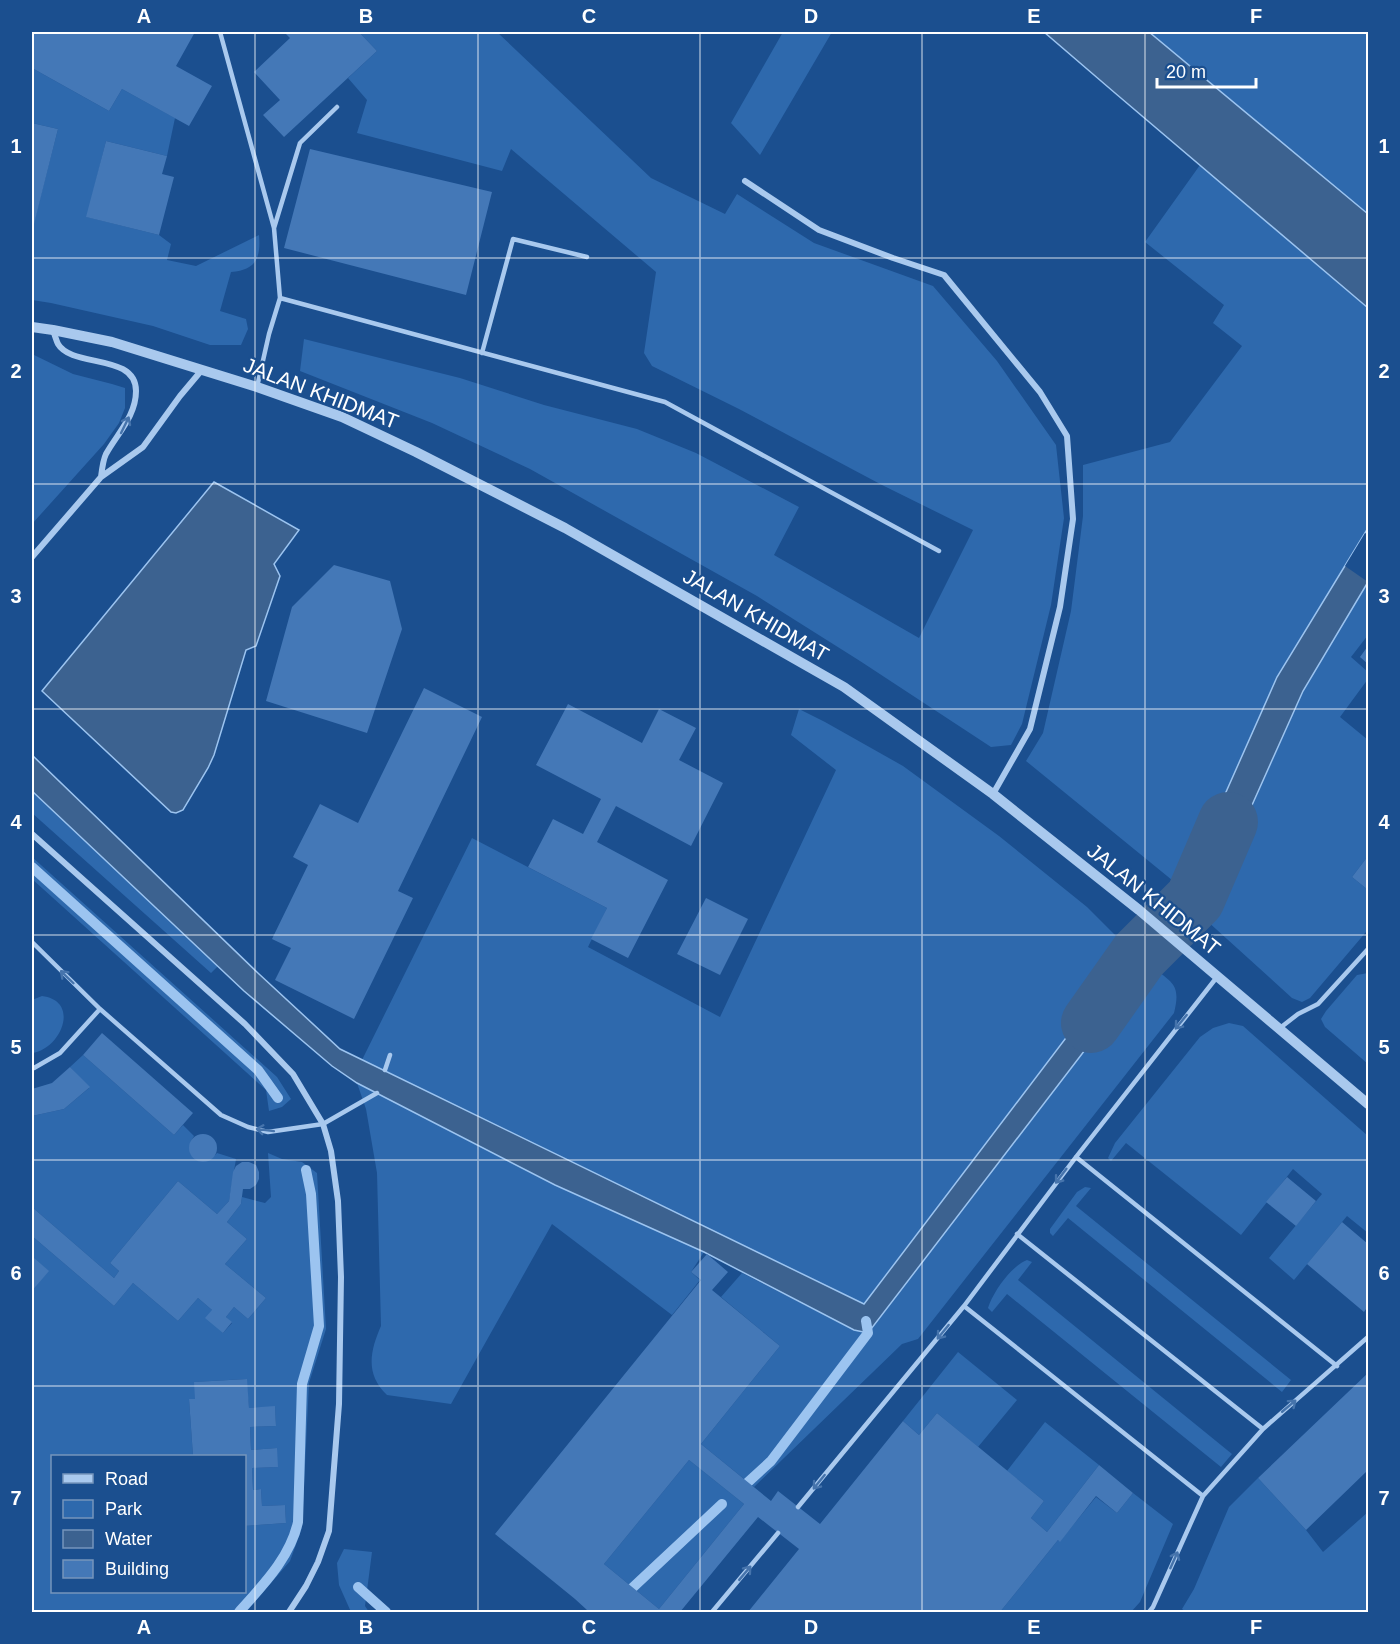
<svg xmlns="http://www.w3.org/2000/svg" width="1400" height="1644" font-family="Helvetica,sans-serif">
	<rect width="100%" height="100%" fill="#1b4f8f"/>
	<path fill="#2e69ad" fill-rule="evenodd" d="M359 32H497L651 178 725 214 737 194 814 243 933 286 997 361 1056 445 1064 518 1051 605 1022 724 1011 745 991 747 860 661 757 596 530 469 432 423 300 371 304 339 460 378 544 405 637 429 696 453 799 507 774 555 919 638 973 530 882 485 739 409 652 366 644 353 656 272 511 149 502 171 357 133 367 100 348 78 377 51Z
		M783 32H832L760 155 731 123Z
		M1149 32H1368V214Z
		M32 68 109 111 122 89 175 118 167 156 106 141 87 217 159 235 171 244 167 260 196 266 259 235C261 258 256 270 231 272L220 311 246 319 248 329 241 345H210L153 326 51 303 32 300V230L58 129 32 123Z
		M1200 165 1368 308V528L1277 677 1183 889 1026 761 1043 733 1071 611 1083 516V465L1170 442 1242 346 1213 323 1224 305 1145 242Z
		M32 354 73 374 112 384 125 388V408L119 423 104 444 32 524Z
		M1368 582V635L1351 657 1368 672V679L1340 717 1368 740V856L1352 877 1368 890V920L1366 932 1310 998 1302 1002 1292 998 1206 920 1205 914 1303 691Z
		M799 709 825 722 903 766 999 836 1087 907 1125 945 1122 964 864 1304 362 1060 472 838 607 908 588 947 720 1017 836 770 791 735Z
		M32 791 218 966 211 973 32 813Z
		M32 857 277 1077 291 1099 282 1107 269 1111 266 1090 32 879Z
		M1152 966C1173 984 1181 984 1174 1013L918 1339 902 1344 754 1487 701 1444 780 1346 721 1297 742 1273 854 1330 868 1333 1111 1016Z
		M1368 973V1064L1325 1027 1321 1019 1326 1011 1357 975Z
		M42 996C81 1001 61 1049 32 1053V1000Z
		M1229 1023 1243 1026 1368 1136V1233L1347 1216 1294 1280 1269 1258 1322 1194 1293 1169 1241 1235 1126 1143 1111 1161 1108 1158 1115 1143 1200 1037 1213 1028Z
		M83 1055 174 1135 183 1125 194 1136C181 1155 201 1172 217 1153L236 1159 229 1201 217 1214 178 1181 110 1263 119 1271 114 1278 32 1207V1116L64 1109 89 1088 70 1067Z
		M357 1083 555 1185 704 1252 691 1272 700 1280 672 1315 552 1224 451 1404 387 1395C365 1374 370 1351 381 1326L377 1173 366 1109Z
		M268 1153 282 1159 302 1162 317 1173 326 1329 309 1383 302 1528 290 1561 246 1612H32V1291L48 1271 32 1256V1236L114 1306 133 1283 178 1321 198 1298 212 1310 223 1333 232 1323 226 1317 234 1307 248 1319 266 1298 225 1264 247 1239 227 1222 241 1204 242 1197 265 1203 271 1197ZM246 1379 249 1408 275 1407 276 1426 250 1427 251 1450 277 1448V1467L252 1468 253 1490 261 1489 262 1506 285 1505 286 1523 245 1526 244 1592H52V1456H193L189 1399H195V1382Z
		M1085 1187 1091 1188 1076 1206 1291 1380 1282 1392 1068 1218 1053 1236 1050 1233V1229L1077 1192Z
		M1027 1260 1032 1262 1018 1280 1232 1454 1221 1467 1007 1294 992 1312 988 1308C993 1292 1011 1266 1027 1260Z
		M958 1352 1017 1400 978 1447 937 1413 919 1435 903 1421Z
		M1045 1422 1099 1465 1047 1532 1031 1518 1044 1501 1007 1471Z
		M689 1460 744 1504 659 1609 604 1564Z
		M1258 1478 1306 1530 1323 1552 1368 1512V1612H1186L1182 1609 1194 1589 1229 1507Z
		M1133 1493 1173 1524 1140 1602 1131 1612H1000L1058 1540 1060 1541 1096 1497 1117 1513Z
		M344 1549 372 1552 365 1606 369 1612H351L339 1585 337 1563Z"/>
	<path fill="#3c6290" stroke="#9cc4f0" stroke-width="1.5" d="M1044 32H1149L1368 214V308L1115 93Z
		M214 482 299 530 274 564 280 576 256 646 246 650 214 755 208 768 183 810 176 813 171 812 42 691Z
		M1368 528V582L1303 691 1206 908 1183 889 1277 677Z
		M32 755 259 974 340 1049 864 1304 1122 964 1125 945 1152 966 1111 1016 868 1333 854 1330 704 1252 555 1185 357 1083 332 1066 244 991 32 791Z"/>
	<path fill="#1b4f8f" d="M1365 533 1368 535V582L1345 566Z"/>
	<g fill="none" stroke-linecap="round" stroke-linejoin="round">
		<path stroke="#9cc4f0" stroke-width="10" d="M32 867 258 1070 278 1098
			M746 1484 771 1461 868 1333 866 1321
			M358 1587 386 1612
			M628 1592 722 1504
			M239 1612C263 1585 290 1558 298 1522L302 1384 319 1326 311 1194 306 1170"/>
		<path stroke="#3c6290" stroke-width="60" d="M1091 1023 1139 955 1195 899 1228 822"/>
	</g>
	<path fill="#4478b7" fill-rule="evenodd" d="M32 32H195L176 66 212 86 189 126 122 89 109 111 32 68Z
		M284 32H359L377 51 284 137 263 115 280 100 254 72 290 38Z
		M32 123 58 129 32 232Z
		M106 141 167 156 162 174 174 177 159 235 86 217Z
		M310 149 492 192 466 295 284 248Z
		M334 565 390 581 402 629 367 733 266 701 292 607Z
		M1368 646V664L1360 657Z
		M424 688 482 717 398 891 413 898 354 1019 275 980 291 948 272 939 308 865 293 857 320 804 358 823Z
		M568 704 642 743 659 709 696 728 679 760 723 783 691 846 616 806 597 842 668 880 628 958 591 939 607 908 528 867 553 819 583 834 601 799 536 765Z
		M1368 856V890L1352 877Z
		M706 898 748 919 720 975 677 954Z
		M102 1033 193 1113 174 1135 83 1055Z
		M70 1067 90 1087 64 1109 32 1116V1089L52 1083Z
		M189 1148a14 14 0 1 1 28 0a14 14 0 1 1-28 0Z
		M242 1162H249L256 1165 259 1172V1179L256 1185 250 1189H243L241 1204 227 1222 247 1239 225 1264 266 1298 248 1319 234 1307 226 1317 232 1322 223 1333 205 1318 212 1310 198 1298 178 1321 133 1283 114 1306 32 1236V1207L114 1278 119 1271 110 1263 178 1181 217 1214 229 1201 233 1172 236 1166Z
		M1287 1177 1316 1201 1296 1226 1266 1202Z
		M1342 1222 1368 1244V1306L1364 1312 1307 1264Z
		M707 1254 728 1272 712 1290 780 1346 701 1444 771 1501 778 1491 820 1524 903 1421 919 1435 937 1413 1044 1501 1031 1518 1047 1532 1099 1465 1133 1493 1117 1513 1096 1496 1060 1542 1058 1540 1000 1612H748L799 1549 758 1517 680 1612H585L587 1610 575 1599 495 1534 701 1280 691 1272ZM689 1460 744 1504 659 1609 604 1564Z
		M32 1256 49 1271 32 1291Z
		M1368 1373V1474L1366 1472 1306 1530 1258 1478Z
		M247 1379 249 1408 275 1406 276 1426 250 1427 251 1450 277 1448 278 1467 252 1468 253 1490 261 1489 262 1506 285 1505 286 1523 244 1526V1456H193L189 1399H195L194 1382Z"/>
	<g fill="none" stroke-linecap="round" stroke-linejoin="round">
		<path stroke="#a9c9ee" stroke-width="4.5" d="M220 32 274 228
			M280 298 274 228 300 143 337 107
			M482 353 513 239 587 257
			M257 387 269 334 280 298 665 402 939 551
			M32 942 100 1009 221 1115 248 1127 268 1132 323 1124 377 1093
			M1280 1028 1298 1014 1318 1004 1368 949
			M32 1068H34L60 1053 100 1009
			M385 1070 390 1055
			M1076 1157 1337 1366
			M1017 1234 1263 1429
			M964 1306 1203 1496
			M798 1507 964 1306 1076 1157 1217 977
			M712 1612 778 1533
			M1149 1612 1153 1607 1203 1496 1263 1429 1368 1337"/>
		<path stroke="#a9c9ee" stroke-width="6" d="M745 181 819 230 893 258 944 275 1040 392 1067 436 1073 519 1060 607 1030 729 993 794
			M53 331C55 335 56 340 58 344 72 368 136 353 136 391 136 416 117 434 106 454 103 460 102 469 101 477
			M32 557 101 477 143 447 180 396 201 371
			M32 834 245 1024 293 1074 323 1124 331 1151 338 1201 341 1277 339 1404 329 1531 318 1562 306 1586 289 1612"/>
		<path stroke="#a9c9ee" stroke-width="10" d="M32 327 53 330 112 342 257 387 342 417 416 452 565 528 844 687 993 794 1139 910 1368 1104"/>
	</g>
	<defs><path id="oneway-shaft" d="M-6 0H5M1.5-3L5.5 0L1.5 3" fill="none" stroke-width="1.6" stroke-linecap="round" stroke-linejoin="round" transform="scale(1.5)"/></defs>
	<g stroke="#4674ac">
		<use href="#oneway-shaft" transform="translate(125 425) rotate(-64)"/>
		<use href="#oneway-shaft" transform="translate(67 977) rotate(-136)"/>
		<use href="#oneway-shaft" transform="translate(1181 1022) rotate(129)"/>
		<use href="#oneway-shaft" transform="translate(265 1130) rotate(-173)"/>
		<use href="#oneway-shaft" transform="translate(1061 1176) rotate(127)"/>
		<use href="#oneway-shaft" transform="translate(943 1332) rotate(129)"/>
		<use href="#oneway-shaft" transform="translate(1289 1406) rotate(-40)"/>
		<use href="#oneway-shaft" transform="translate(819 1482) rotate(129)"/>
		<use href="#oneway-shaft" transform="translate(1174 1560) rotate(-66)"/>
		<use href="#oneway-shaft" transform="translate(745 1573) rotate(-50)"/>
	</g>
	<path fill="none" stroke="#fff" stroke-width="1.5" stroke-opacity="0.55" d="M255 32V1612M478 32V1612M700 32V1612M922 32V1612M1145 32V1612M32 258H1368M32 484H1368M32 709H1368M32 935H1368M32 1160H1368M32 1386H1368"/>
	<g text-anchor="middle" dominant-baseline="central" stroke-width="4.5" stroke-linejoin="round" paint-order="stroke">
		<g font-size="21" fill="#fff" stroke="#1b4f8f">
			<text transform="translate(321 393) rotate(21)">JALAN KHIDMAT</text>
			<text transform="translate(756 615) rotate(30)">JALAN KHIDMAT</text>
			<text transform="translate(1154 899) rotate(39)">JALAN KHIDMAT</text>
		</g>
	</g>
	<rect width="1400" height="1644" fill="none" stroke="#1b4f8f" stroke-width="66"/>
	<rect x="51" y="1455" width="195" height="138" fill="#1b4f8f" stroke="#7695bc" stroke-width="1.5"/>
	<rect x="63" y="1474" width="30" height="9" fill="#a9c9ee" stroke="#7695bc" stroke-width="1.5"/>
	<text x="105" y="1485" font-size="18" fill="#ffffff">Road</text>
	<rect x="63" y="1500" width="30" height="18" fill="#2e69ad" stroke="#7695bc" stroke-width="1.5"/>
	<text x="105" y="1515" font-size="18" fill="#ffffff">Park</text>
	<rect x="63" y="1530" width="30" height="18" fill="#3c6290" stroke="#7695bc" stroke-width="1.5"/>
	<text x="105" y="1545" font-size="18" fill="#ffffff">Water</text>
	<rect x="63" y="1560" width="30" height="18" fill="#4478b7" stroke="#7695bc" stroke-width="1.5"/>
	<text x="105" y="1575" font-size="18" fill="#ffffff">Building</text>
	<path d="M1157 78v9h99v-9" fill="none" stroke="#ffffff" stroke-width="3"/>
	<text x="1166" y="78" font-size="18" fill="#ffffff" stroke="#1b4f8f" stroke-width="4.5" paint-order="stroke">20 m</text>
	<rect x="33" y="33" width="1334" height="1578" fill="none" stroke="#fff" stroke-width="2"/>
	<g font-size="20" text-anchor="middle" font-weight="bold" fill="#fff">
		<text x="144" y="23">A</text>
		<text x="366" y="23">B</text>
		<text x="589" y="23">C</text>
		<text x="811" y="23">D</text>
		<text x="1034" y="23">E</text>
		<text x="1256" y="23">F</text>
		<text x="16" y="153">1</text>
		<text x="1384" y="153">1</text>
		<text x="16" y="378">2</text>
		<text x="1384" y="378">2</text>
		<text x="16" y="603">3</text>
		<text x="1384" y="603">3</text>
		<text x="16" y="829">4</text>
		<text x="1384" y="829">4</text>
		<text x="16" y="1054">5</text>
		<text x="1384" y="1054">5</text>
		<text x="16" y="1280">6</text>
		<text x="1384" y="1280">6</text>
		<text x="16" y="1505">7</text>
		<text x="1384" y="1505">7</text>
		<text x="144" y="1634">A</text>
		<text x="366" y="1634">B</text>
		<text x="589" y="1634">C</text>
		<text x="811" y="1634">D</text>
		<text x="1034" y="1634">E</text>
		<text x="1256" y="1634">F</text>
	</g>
</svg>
